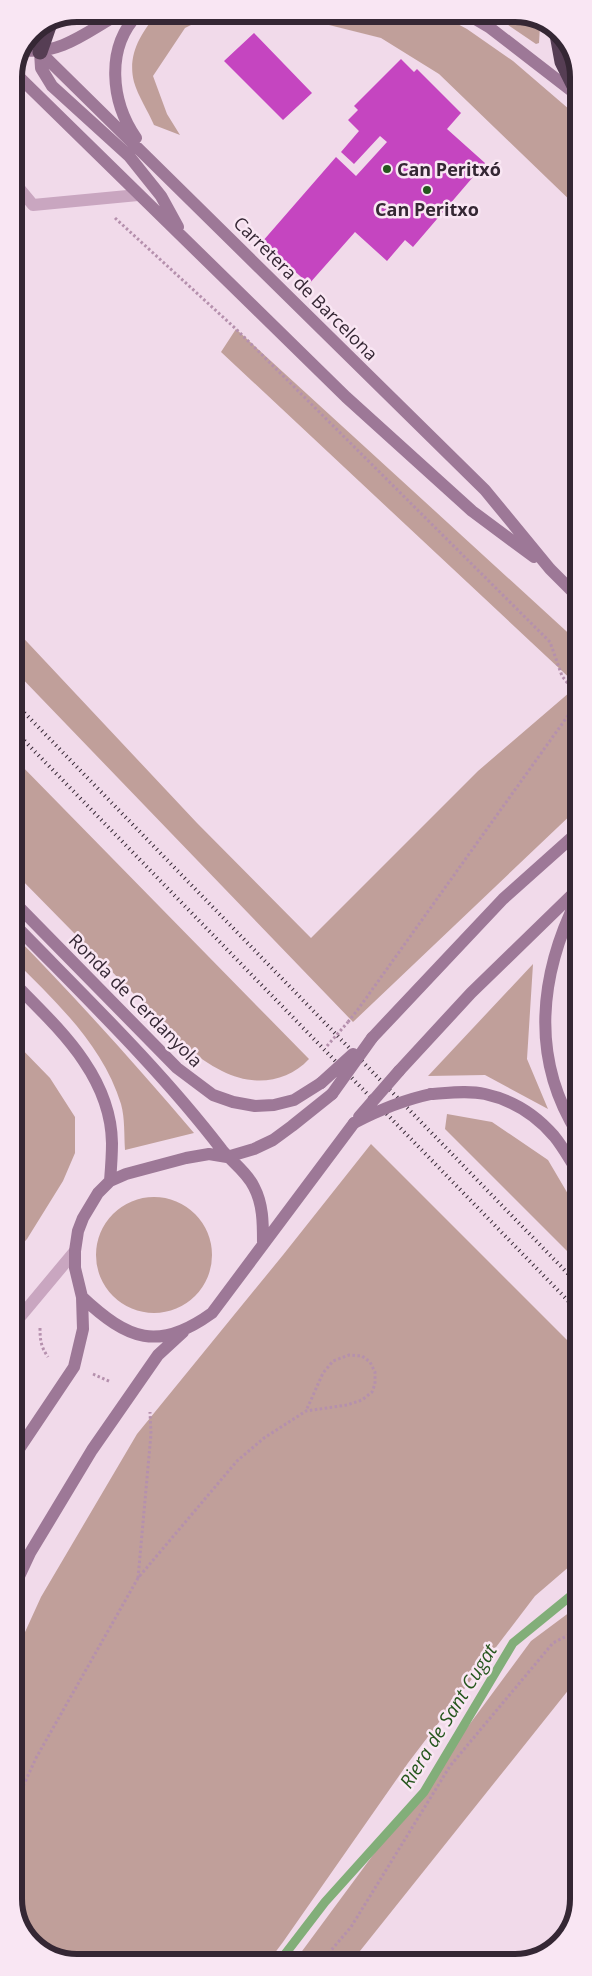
<svg xmlns="http://www.w3.org/2000/svg" width="592" height="1976" font-family="'Open Sans',sans-serif">
	<rect width="100%" height="100%" fill="#f1daea"/>
	<path fill="#c09f9a" d="M157 14H224L207 17 185 28 153 76 167 114 180 135 154 125C148 111 138 96 134 82 127 55 141 33 157 14Z
		M285 14H439L467 29 513 61 577 116V207L439 74 381 38Z
		M492 14H523L536 20V25L540 26 539 43 536 44Z
		M14 312 23 335 14 343Z
		M236 329 577 641V685L221 352Z
		M14 628 197 823 311 938 478 771 577 686V809L353 1022 14 670Z
		M14 758 309 1059C286 1084 251 1086 222 1071 187 1054 158 1019 131 991 92 951 53 912 14 872Z
		M14 935C77 999 136 1065 194 1133L125 1150C124 1135 125 1118 121 1104 103 1045 56 1002 14 960Z
		M533 964 527 1059 548 1109 485 1075 428 1076Z
		M14 1041 50 1078 75 1117V1153L63 1181 27 1239 15 1252Z
		M447 1114 492 1122 548 1160 578 1211V1262L445 1129Z
		M371 1144 578 1351V1559L535 1596 408 1763 283 1942 268 1962H73L35 1946 15 1911V1654L41 1597 137 1434 283 1255Z
		M96 1255a58 58 0 1 1 116 0a58 58 0 1 1-116 0Z
		M578 1606V1684L570 1688 352 1961 294 1962 531 1641Z"/>
	<g fill="none" stroke-linecap="round" stroke-linejoin="round">
		<path stroke="#82ae79" stroke-width="9" d="M279 1962 325 1902 424 1792 513 1643 578 1590"/>
	</g>
	<path fill="#c545c0" d="M254 33 312 93 283 120 224 61Z
		M401 59 414 72 417 69 461 113 447 129 485 163 413 247 405 240 387 261 355 232 309 284 262 242 336 157 356 176 387 142 380 136 354 164 341 152 359 131 348 120 358 110 354 106Z"/>
	<g fill="none" stroke-linecap="round" stroke-linejoin="round">
		<path stroke="#b590ad" stroke-width="3" stroke-dasharray="2.5 2.5" stroke-linecap="butt" d="M115 218 236 329 550 642 562 676 577 695
			M348 1022 359 1008 577 703
			M14 1056 21 1038
			M40 1328C40 1340 41 1347 48 1357
			M93 1374 111 1382
			M138 1578 151 1434 150 1412
			M15 1804 36 1758 138 1578 237 1461 264 1438 306 1411 347 1405 362 1400 372 1392 375 1384V1372L370 1362 362 1356 349 1355 333 1361 323 1373 306 1411
			M322 1961 351 1927 450 1766 553 1643 578 1630"/>
		<path stroke="#c9a6c0" stroke-width="12" d="M14 182 33 205 138 195
			M15 1323 75 1251"/>
		<path stroke="#9d7897" stroke-width="12" d="M467 14 489 27 577 95
			M29 41 485 490 550 569 577 596
			M24 50C60 56 89 30 119 14
			M40 52 41 68 52 86 129 156 161 196 178 227
			M14 72 346 397 472 511 534 557
			M136 138C111 102 105 48 138 14
			M578 897C539 975 530 1058 578 1134
			M14 902 177 1068 213 1095 233 1102 255 1106 274 1105 294 1100 321 1083
			M14 924C85 997 160 1069 222 1150 232 1162 247 1172 254 1187 263 1204 263 1223 263 1242
			M14 983C58 1028 111 1075 112 1143 112 1156 111 1169 110 1181
			M372 1038 503 899 578 832
			M399 1071 471 993 578 889
			M431 1094C448 1093 468 1090 485 1094 512 1100 536 1115 554 1136 563 1147 570 1160 578 1172
			M82 1297C128 1340 158 1352 212 1313L354 1123
			M15 1455 74 1367 83 1329 82 1297 75 1268V1251L78 1231 83 1218 98 1193 110 1181 126 1174 186 1158 209 1154 227 1157 254 1149 273 1140 292 1126 332 1094
			M15 1585 30 1553 92 1450 158 1355 183 1332"/>
		<path stroke="#563e54" stroke-width="15" d="M556 29 562 62 577 92
			M40 52 49 26"/>
		<path stroke="#352734" stroke-width="4" stroke-dasharray="1 4" stroke-linecap="butt" d="M14 702 578 1284
			M14 730 578 1311"/>
		<path stroke="#b590ad" stroke-width="3" stroke-dasharray="2.5 2.5" stroke-linecap="butt" d="M327 1046 348 1022"/>
		<path stroke="#9d7897" stroke-width="12" d="M321 1083 353 1054
			M332 1094 372 1038
			M359 1117 399 1071
			M354 1123C379 1110 403 1100 431 1094"/>
	</g>
	<g fill="#25561d" stroke="#f9e6f3" stroke-width="2">
		<circle cx="387" cy="169" r="5"/>
		<circle cx="427" cy="190" r="5"/>
	</g>
	<g text-anchor="middle" dominant-baseline="central" stroke-width="5" stroke-linejoin="round" paint-order="stroke">
		<g font-size="18" font-weight="bold" fill="#352734" stroke="#f9e6f3" text-anchor="start">
			<text x="397" y="169">Can Peritxó</text>
			<text x="427" y="209" text-anchor="middle">Can Peritxo</text>
		</g>
		<g font-size="18" fill="#352734" stroke="#f9e6f3">
			<text transform="translate(306 288) rotate(45)">Carretera de Barcelona</text>
			<text transform="translate(136 1000) rotate(45)">Ronda de Cerdanyola</text>
		</g>
		<g font-size="19" font-style="italic" fill="#25561d" stroke="#f9e6f3">
			<text transform="translate(448 1716) rotate(-58)">Riera de Sant Cugat</text>
		</g>
	</g>
	<path d="M0 0H592V1976H0ZM77 22H515A55 55 0 0 1 570 77V1899A55 55 0 0 1 515 1954H77A55 55 0 0 1 22 1899V77A55 55 0 0 1 77 22Z" fill="#f9e6f3" fill-rule="evenodd"/>
	<path fill="none" stroke="#352734" stroke-width="6" d="M77 22H515A55 55 0 0 1 570 77V1899A55 55 0 0 1 515 1954H77A55 55 0 0 1 22 1899V77A55 55 0 0 1 77 22Z"/>
</svg>
